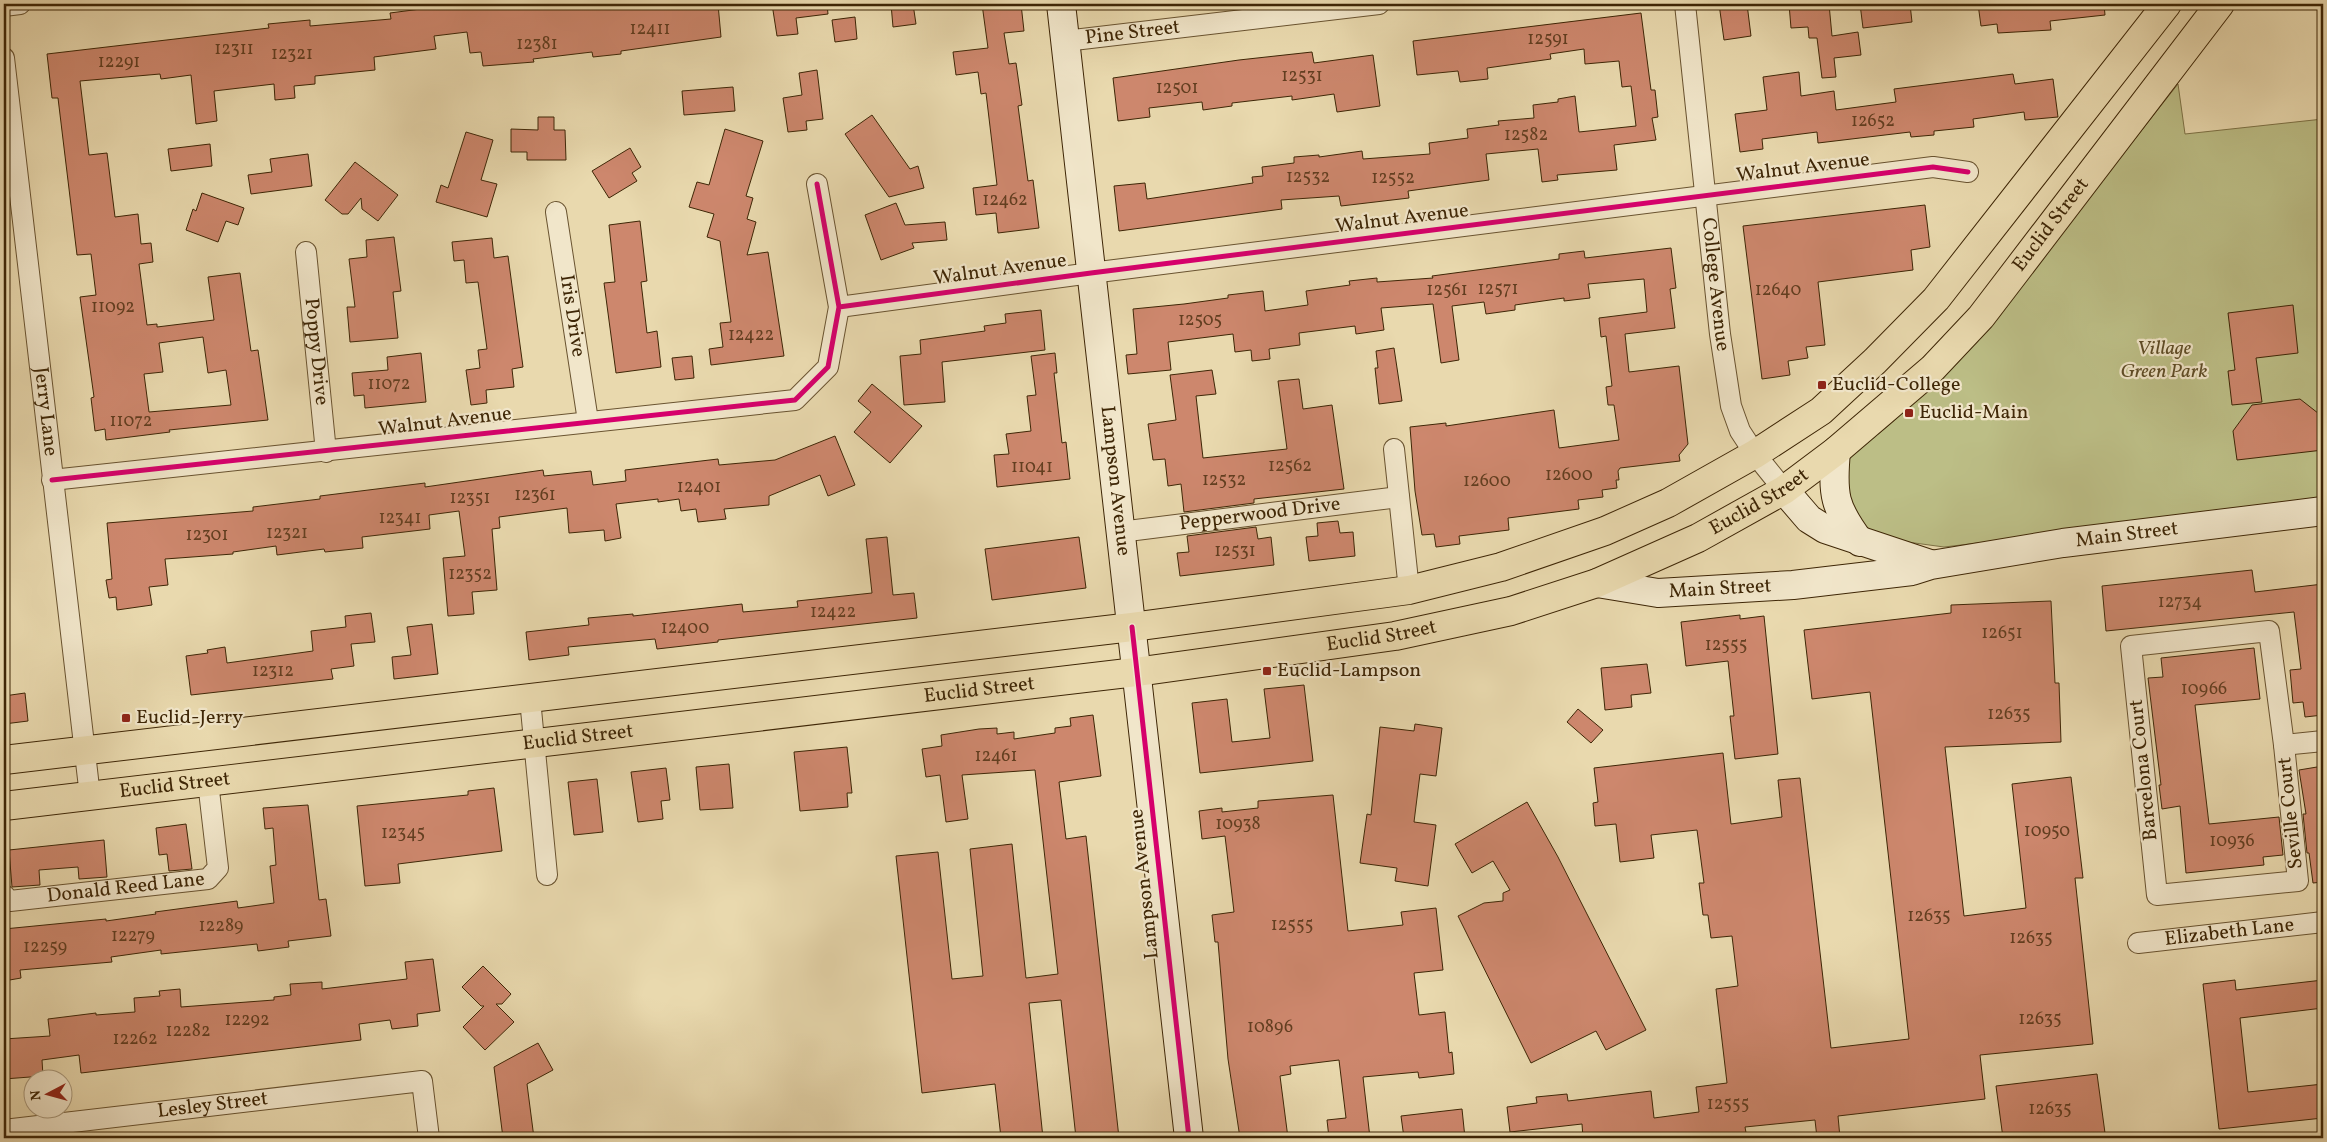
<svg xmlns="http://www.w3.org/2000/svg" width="2327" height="1142" font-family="Vollkorn,serif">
	<rect width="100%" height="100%" fill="#e9d9ae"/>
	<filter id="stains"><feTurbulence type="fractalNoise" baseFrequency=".004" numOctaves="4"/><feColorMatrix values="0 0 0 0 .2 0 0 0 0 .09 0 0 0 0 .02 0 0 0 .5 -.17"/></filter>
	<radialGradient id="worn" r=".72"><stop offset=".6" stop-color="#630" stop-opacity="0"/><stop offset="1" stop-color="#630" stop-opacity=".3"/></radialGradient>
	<path fill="#bcbe86" stroke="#7d7246" d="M2178 84 2185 134 2323 119V502L1944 547 1900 541 1868 530 1848 503 1847 459 1888 426 1966 354Z"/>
	<path fill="#cd876d" stroke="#3e2606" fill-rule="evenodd" d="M459 4H718L721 37 621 51V54L593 57 592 52 533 59 534 62 483 66 481 52 470 53 467 32 434 36 436 49 374 57 375 70 315 76V84L294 86 295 98 275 100 274 84 214 91 217 121 196 124 191 75 161 79 160 74 80 81 89 155 107 153 115 217 138 214 141 244 151 243 153 262 139 264 147 325 157 324V327L214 320 208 277 240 273 251 351 258 350 268 420 169 430 170 432 106 440 105 429 95 431 91 398 94 397 80 297 96 295 91 254 77 255 58 98H52L47 54 269 28 268 24 310 20V26L391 19 390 13ZM203 337 208 373 226 370 231 405 149 412 144 374 163 372 159 343Z
		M772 4H827L828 14 796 18 798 34 777 36Z
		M891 4H913L916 24 893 27Z
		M982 4H1021L1024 31 1004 33 1009 64 1016 63 1022 105 1018 106 1028 181 1033 180 1039 228 998 233 996 213 976 215 973 188 997 185 986 93 981 94 978 72 956 75 953 52 988 48Z
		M1719 4H1747L1751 36 1724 40Z
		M1789 4H1829L1832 36 1858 32 1861 55 1834 58 1836 77 1822 78 1817 38H1809L1808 27 1791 28Z
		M1860 4H1910L1912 22 1863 28Z
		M1978 4H2004L2005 7 2032 4H2104L2105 15 2050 21 2051 30 1998 33 1997 24 1981 26Z
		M1641 13 1651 90H1655L1658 117 1652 118 1656 140 1614 145 1617 170 1557 175 1558 180 1542 182 1538 149 1486 154 1489 180 1408 191 1409 198 1341 206 1339 196 1281 200 1282 209 1119 231 1114 186 1145 183 1147 199 1253 183 1252 177 1263 176 1262 167 1294 163V157L1319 155V157L1362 151 1363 159 1430 154 1429 143 1468 138 1467 129 1499 125 1498 121 1534 118 1533 105 1558 102V99L1575 96 1579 132 1636 126 1631 86 1622 87 1619 61 1585 64 1584 49 1550 54 1551 59 1487 68 1488 79 1460 82 1458 71 1417 75 1413 41Z
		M855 17 857 39 835 42 832 20Z
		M1312 52 1314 63 1373 55 1380 106 1337 112 1334 94 1292 100V96L1232 103V106L1203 110 1202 102 1149 108 1150 117 1118 121 1113 78 1239 60Z
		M817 70 823 119 806 121 807 130 788 132 783 98 802 95 799 73Z
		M1799 72 1801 96 1834 91 1836 110 1896 102 1894 89 2013 74 2015 84 2053 79 2058 117 2025 120 2024 112 1973 119 1974 127 1934 131V135L1911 137 1910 132 1818 143 1817 132 1762 139 1763 149 1740 152 1735 114 1767 110 1763 77Z
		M733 87 735 111 684 115 682 91Z
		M872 115 910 169 918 166 924 188 889 197 845 134Z
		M538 117H554V130H565L566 160H527V152H511V129L538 130Z
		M725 129 763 141 746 196 753 198 747 219 756 222 747 255 768 252 784 356 711 365 709 349 723 347 720 323 731 322 720 241 707 237 714 214 689 207 697 182 709 185Z
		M466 132 493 140 481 180 497 184 487 217 436 202 441 185 448 188Z
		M210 144 212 166 171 171 168 149Z
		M630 148 641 167 632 173 637 181 609 198 592 171Z
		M308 154 312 186 251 194 248 175 272 172 270 159Z
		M355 162 398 195 378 221 362 209 361 198 348 214H342L325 200Z
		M202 193 244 208 238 225 226 221 218 242 186 230 193 209 196 211Z
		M896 203 905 225 945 222 947 240 912 243 914 248 881 260 865 215Z
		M1925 205 1930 247 1911 250 1913 270 1818 282 1825 345 1806 347 1808 358 1788 361 1790 375 1762 379 1743 226Z
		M640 221 647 281 641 282 647 333 657 331 661 367 616 373 604 283 615 282 609 225Z
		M394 237 401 291 393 292 398 338 350 342 347 307H355L349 259 367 257 366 240Z
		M492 238 494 258 508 256 523 367 512 369 514 387 486 390 487 403 471 405 466 370 480 368 478 350 487 349 478 282 466 283 464 260 454 261 452 242Z
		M1671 248 1676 288 1670 289 1675 328 1625 334 1629 372 1679 366 1688 444 1679 455 1680 461 1620 468 1618 471 1619 480H1616L1617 488 1602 490 1603 497 1578 500 1579 509 1508 518 1509 530 1459 536 1460 544 1436 547 1434 534 1422 535 1415 491 1410 427 1446 423V426L1554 410 1559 448 1619 440 1614 405H1608L1606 387 1612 386 1606 336 1601 337 1599 318 1647 312 1644 279 1588 284 1590 298 1564 301V298L1515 305V310L1486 314 1484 302 1452 306 1459 360 1441 363 1433 304 1381 308 1384 330 1356 334 1355 326 1299 333 1300 345 1269 349 1270 359 1252 361 1251 350 1235 352 1233 334 1168 342 1171 370 1128 374 1126 355 1137 354 1133 309 1184 304 1228 298V295L1263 291 1265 311 1308 305 1306 291 1350 285 1349 281 1377 278V282L1433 278 1432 276 1559 259V254L1584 251 1585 258Z
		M2293 305 2298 353 2256 358 2262 402 2232 405 2228 371 2235 370 2228 313Z
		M1041 310 1045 350 942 362 945 402 904 405 900 356 921 354 920 340 985 331 984 326 1006 323 1005 314Z
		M1394 348 1402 401 1379 404 1375 368H1378L1376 351Z
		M421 353 426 402 365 408 364 395 354 396 352 373 388 370 387 357Z
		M1055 353 1057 373H1054L1062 443 1066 442 1070 479 997 487 994 455 1009 454 1006 434 1031 431 1027 396 1036 395 1031 356Z
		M692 356 694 378 675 380 672 358Z
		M1212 370 1216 394 1196 396 1203 458 1287 449 1278 381 1299 379 1303 409 1332 405 1344 489 1254 499V503L1184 512 1181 484 1168 486 1165 459 1153 460 1148 424 1176 420 1170 375Z
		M872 384 922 426 890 463 854 432 871 412 858 401Z
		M2300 399 2323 417V450L2237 460 2233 431 2252 405Z
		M835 436 855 485 828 496 820 475 769 496V505L724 509 726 519 698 522 696 509 681 511 679 499 658 502V499L616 504 621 538 605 541 604 530 569 533 567 508 499 517 500 528 492 529 497 590 472 592 474 614 448 616 443 558 465 556 459 511 429 515 430 529 362 537 363 548 325 552 324 549 277 555 276 546 233 552V554L165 559 168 585 149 587 152 605 117 610 116 597 109 598 106 580 112 579 107 523 253 511V507L320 499V496L425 483V487L543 470 544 476 591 471 593 485 626 481 625 470 718 459 719 465 775 460Z
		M1338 521 1340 533 1353 532 1355 556 1309 561 1306 537 1318 536 1317 523Z
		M1256 527 1258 539 1271 537 1274 565 1180 576 1177 553 1189 552 1187 536Z
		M887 537 893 595 914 593 917 618 718 640V642L657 649 655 639 568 647 569 655 529 660 526 632 589 625 588 618 633 614V616L742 604 743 612 798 607 797 601 872 593 866 539Z
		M1079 537 1086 588 992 600 985 549Z
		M2252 570 2255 592 2323 584V715L2305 717 2303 702 2293 703 2290 670 2301 669 2294 612 2106 631 2102 586Z
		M2051 601 2055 683H2059L2061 742 1945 747 1964 916 2026 908 2012 784 2071 777 2083 878H2075L2093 1044 1980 1055 1985 1099 1838 1116 1840 1138H1817L1815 1120 1745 1127 1747 1138H1583L1582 1124 1510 1132 1507 1107 1537 1103 1536 1097 1567 1094 1568 1101 1651 1091 1654 1118 1699 1112 1696 1087 1727 1083 1716 989 1738 986 1732 936 1711 938 1708 915H1703L1699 883H1704L1697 830 1651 835 1654 858 1620 862 1616 824 1595 826 1593 803 1598 802 1594 768 1723 753 1731 824 1782 817 1778 780 1800 778 1831 1048 1909 1039 1870 692 1812 699 1804 630 1951 613V605Z
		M371 613 375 642 351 644 354 666 331 669 333 679 191 695 186 656 208 653 207 650 225 647 227 663 313 651 311 631 346 627 345 616Z
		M1740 615V619L1764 616 1778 754 1735 759 1730 716H1734L1728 661 1686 666 1681 622Z
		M432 624 438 674 394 679 392 657 411 655 407 627Z
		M2254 648 2260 699 2195 705 2209 824 2279 817 2283 855 2263 857 2264 865 2186 873 2180 806 2162 809 2159 785H2161L2148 678 2163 677 2161 658Z
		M1647 664 1651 693 1631 695 1632 707 1605 710 1601 668Z
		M1304 685 1313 761 1200 773 1192 703 1227 699 1232 742 1270 738 1264 689Z
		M25 693 28 721 4 724V696Z
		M1578 709 1603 730 1591 743 1567 722Z
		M1093 715 1101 776 1059 782 1066 839 1086 836 1119 1138H1076L1061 1000 1029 1003 1043 1138H1001L995 1084 922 1093 896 856 938 852 952 979 983 976 970 849 1012 844 1026 978 1058 974 1035 770 962 775 968 819 946 822 940 775 926 777 922 749 942 746 941 735 979 729 997 728V734L1014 732V739L1055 733V728L1071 726 1070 718Z
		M1415 724 1442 728 1436 776 1420 774 1414 822 1436 825 1428 886 1395 881 1397 868 1360 863 1367 814 1371 815 1380 727 1414 731Z
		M847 747 852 793H847L848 807 800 811 794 752Z
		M729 764 733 808 700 810 696 767Z
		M2323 766V882L2313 883 2309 853H2307L2303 814H2306L2299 770Z
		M666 768 670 800 661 801 663 819 638 822 631 772Z
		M597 779 603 832 574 835 568 782Z
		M494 788 502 851 398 864 400 883 365 886 357 806 468 795V791Z
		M1333 795 1348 931 1403 925 1401 912 1436 908 1443 970 1414 973 1419 1015 1445 1012 1449 1053 1452 1052 1454 1074 1419 1078 1418 1072 1363 1077 1370 1138H1329L1327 1120 1346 1118 1339 1060 1290 1066 1291 1074 1280 1076 1288 1138H1240L1228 1059 1218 942H1215L1212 915 1234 912 1225 836 1202 839 1199 811 1222 808V812L1258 808V801Z
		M1527 802 1558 857 1646 1030 1606 1050 1596 1031 1531 1063 1458 916 1484 903 1503 901V893L1510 890 1493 861 1472 873 1455 844Z
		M308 805 319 900 326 899 331 936 288 941 289 947 258 951 257 944 161 954V950L111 957 112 962 20 970 21 978 4 981V929L106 919V921L156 914 155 912 237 901 238 908 274 903 270 866 276 865 273 828 265 829 263 808Z
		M186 824 192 869 169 871 167 854 159 855 156 828Z
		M104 840 107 877 79 879 78 867 39 870 40 885 12 887 9 850Z
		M433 959 440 1011 417 1014 418 1026 392 1029 390 1020 359 1024 361 1040 81 1073 79 1055 42 1060 43 1076 4 1079V1039L50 1036 48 1019 96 1013V1015L135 1012 134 998 160 996 159 991 180 989 181 1007 274 1000V997L291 995 290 984 322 982V989L407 979 405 962Z
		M483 966 511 994 502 1004H496L514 1022 485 1050 463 1027 484 1006H481L462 987Z
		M2235 980 2236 990 2323 980V1008L2240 1018 2248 1092 2323 1084V1118L2219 1129 2203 984Z
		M538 1043 553 1070 527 1084 534 1138H503L494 1067Z
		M2097 1074 2105 1133 2059 1138H2003L1996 1086Z
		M1462 1109 1465 1138H1404L1401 1116Z"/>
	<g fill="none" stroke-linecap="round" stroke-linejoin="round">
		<g stroke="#695330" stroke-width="22">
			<g id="street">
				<path id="s1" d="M1685 4 1720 334 1731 406 1740 431 1755 454 1784 490"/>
				<path d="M4 6 20 4"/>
				<path id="s2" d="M1065 41 1379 4"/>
				<path id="s3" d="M4 58 90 796"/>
				<path id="s4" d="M556 212 588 421"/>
				<path id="s5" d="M306 252 326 452"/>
				<path d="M839 307 1091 273 1933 167 1968 172"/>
				<path d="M1394 449 1409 590"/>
				<path d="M52 480 795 400 828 367 839 307 817 184"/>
				<path id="s6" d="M1120 532 1399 497"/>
				<path d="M2269 631 2284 745 2298 881 2157 895 2131 646Z"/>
				<path d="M530 699 547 875"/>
				<path d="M2284 745 2323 741"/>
				<path id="s7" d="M4 895 10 901 208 879 218 868 208 782"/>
				<path id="s8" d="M2138 943 2323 922"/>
				<path id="s9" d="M4 1130 422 1081 429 1138"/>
			</g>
		</g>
		<g stroke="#3e2606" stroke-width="30">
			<g id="secondary">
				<path id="s10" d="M1061 4 1189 1138"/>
				<path d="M1836 451C1832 495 1834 507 1860 542"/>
				<path d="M1784 490 1809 519 1825 529 1930 564"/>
				<path id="s11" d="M1597 583 1658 593 1793 585 1912 571 1931 565 2063 543 2323 511"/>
			</g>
		</g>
		<g stroke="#3e2606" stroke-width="30">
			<g id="primary">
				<path d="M4 760 1132 627 1409 590 1501 567 1605 531 1668 503 1755 454 1821 411 1875 361 1936 299 2167 4"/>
				<path id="s12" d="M4 806 1136 672 1395 636 1511 611 1597 583 1698 538 1784 490 1836 451 1932 369 1981 317 2220 4"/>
			</g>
		</g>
		<use href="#street" stroke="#f1e6ca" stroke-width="20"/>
		<use href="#secondary" stroke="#f1e6ca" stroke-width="28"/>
		<use href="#primary" stroke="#e9d9ae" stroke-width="28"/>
		<g stroke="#f1e6ca" stroke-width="8">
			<path id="cycleway" d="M839 307 1091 273 1933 167 1968 172
				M52 480 795 400 828 367 839 307 817 184
				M1132 627 1189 1138"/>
		</g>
		<use href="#cycleway" stroke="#d6006c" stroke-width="5"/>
	</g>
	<g fill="#8f2418" stroke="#f1e6ca" stroke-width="2">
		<rect x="1817" y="380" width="10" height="10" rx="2.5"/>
		<rect x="1904" y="408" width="10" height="10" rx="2.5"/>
		<rect x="1262" y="666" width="10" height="10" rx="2.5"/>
		<rect x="121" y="713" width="10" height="10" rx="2.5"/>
	</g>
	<g text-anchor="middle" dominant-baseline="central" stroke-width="4.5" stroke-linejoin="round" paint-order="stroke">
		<g font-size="18" fill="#623e20">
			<text x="650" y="29">12411</text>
			<text x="1548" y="39">12591</text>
			<text x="537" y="44">12381</text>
			<text x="234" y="49">12311</text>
			<text x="292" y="54">12321</text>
			<text x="119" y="62">12291</text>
			<text x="1302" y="76">12531</text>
			<text x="1177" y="88">12501</text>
			<text x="1873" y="121">12652</text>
			<text x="1526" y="135">12582</text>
			<text x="1308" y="177">12532</text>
			<text x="1393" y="178">12552</text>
			<text x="1005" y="200">12462</text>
			<text x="1498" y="289">12571</text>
			<text x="1447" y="290">12561</text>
			<text x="1778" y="290">12640</text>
			<text x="113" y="307">11092</text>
			<text x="1200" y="320">12505</text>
			<text x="751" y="335">12422</text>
			<text x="389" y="384">11072</text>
			<text x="131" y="421">11072</text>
			<text x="1290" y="466">12562</text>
			<text x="1032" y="467">11041</text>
			<text x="1569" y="475">12600</text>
			<text x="1224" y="480">12532</text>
			<text x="1487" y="481">12600</text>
			<text x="699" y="487">12401</text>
			<text x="535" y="495">12361</text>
			<text x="470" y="498">12351</text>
			<text x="400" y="518">12341</text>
			<text x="287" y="533">12321</text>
			<text x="207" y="535">12301</text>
			<text x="1235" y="551">12531</text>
			<text x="470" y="574">12352</text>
			<text x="2180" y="602">12734</text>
			<text x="833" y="612">12422</text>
			<text x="685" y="628">12400</text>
			<text x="2002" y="633">12651</text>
			<text x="1726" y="645">12555</text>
			<text x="273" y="671">12312</text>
			<text x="2204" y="689">10966</text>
			<text x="2009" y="714">12635</text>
			<text x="996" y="756">12461</text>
			<text x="1238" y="824">10938</text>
			<text x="2047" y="831">10950</text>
			<text x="403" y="833">12345</text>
			<text x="2232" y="841">10936</text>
			<text x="1929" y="916">12635</text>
			<text x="1292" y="925">12555</text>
			<text x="221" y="926">12289</text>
			<text x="133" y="936">12279</text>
			<text x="2031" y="938">12635</text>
			<text x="45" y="947">12259</text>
			<text x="2040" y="1019">12635</text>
			<text x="247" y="1020">12292</text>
			<text x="1270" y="1027">10896</text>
			<text x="188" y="1031">12282</text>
			<text x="135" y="1039">12262</text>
			<text x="1728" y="1104">12555</text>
			<text x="2050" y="1109">12635</text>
		</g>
		<g font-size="20" fill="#3e2606" stroke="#f1e6ca">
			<text stroke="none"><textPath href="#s2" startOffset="68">Pine Street</textPath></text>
			<text transform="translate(1803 168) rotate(-7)">Walnut Avenue</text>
			<text transform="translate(1402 219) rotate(-7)">Walnut Avenue</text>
			<text stroke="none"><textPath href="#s12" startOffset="2198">Euclid Street</textPath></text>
			<text transform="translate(1000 270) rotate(-8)">Walnut Avenue</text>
			<text stroke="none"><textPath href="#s1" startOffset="282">College Avenue</textPath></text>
			<text stroke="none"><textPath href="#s4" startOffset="105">Iris Drive</textPath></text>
			<text stroke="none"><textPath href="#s5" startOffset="100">Poppy Drive</textPath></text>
			<text stroke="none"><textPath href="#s3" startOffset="356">Jerry Lane</textPath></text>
			<text transform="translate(445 422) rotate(-7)">Walnut Avenue</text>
			<text stroke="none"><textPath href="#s10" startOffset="480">Lampson Avenue</textPath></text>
			<text stroke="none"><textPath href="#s12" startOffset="1792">Euclid Street</textPath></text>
			<text stroke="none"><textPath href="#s6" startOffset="141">Pepperwood Drive</textPath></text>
			<text stroke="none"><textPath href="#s11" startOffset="535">Main Street</textPath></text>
			<text stroke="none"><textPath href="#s11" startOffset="124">Main Street</textPath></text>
			<text stroke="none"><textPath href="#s12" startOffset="1388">Euclid Street</textPath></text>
			<text stroke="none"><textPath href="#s12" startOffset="982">Euclid Street</textPath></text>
			<text stroke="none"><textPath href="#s12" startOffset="578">Euclid Street</textPath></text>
			<text transform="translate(2144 770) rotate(-96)">Barcelona Court</text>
			<text stroke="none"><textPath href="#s12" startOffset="172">Euclid Street</textPath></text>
			<text transform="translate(2291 813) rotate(-96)">Seville Court</text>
			<text transform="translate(1145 884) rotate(-96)">Lampson Avenue</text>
			<text stroke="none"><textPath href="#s7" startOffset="125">Donald Reed Lane</textPath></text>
			<text stroke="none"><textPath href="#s8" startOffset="92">Elizabeth Lane</textPath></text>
			<text stroke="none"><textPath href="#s9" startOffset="210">Lesley Street</textPath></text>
		</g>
		<g font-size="20" font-style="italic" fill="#5e4c26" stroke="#f1e6ca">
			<text x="2164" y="349">Village<tspan x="2164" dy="23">Green Park</tspan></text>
		</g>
		<g font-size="20" fill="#3e2606" stroke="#f1e6ca" text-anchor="start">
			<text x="1832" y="385">Euclid-College</text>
			<text x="1919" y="413">Euclid-Main</text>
			<text x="1277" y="671">Euclid-Lampson</text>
			<text x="136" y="718">Euclid-Jerry</text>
		</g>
	</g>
	<rect width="2327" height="1142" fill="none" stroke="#e9d9ae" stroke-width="20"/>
	<rect x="5" y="5" width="2317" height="1132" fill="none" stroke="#3e2606" stroke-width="2.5"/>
	<rect x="10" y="10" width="2307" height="1122" fill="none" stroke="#3e2606"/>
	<g transform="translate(48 1094) rotate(264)"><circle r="24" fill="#f1e6ca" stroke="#a9997c"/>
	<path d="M0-4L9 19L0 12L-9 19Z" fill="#8f2418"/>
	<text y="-8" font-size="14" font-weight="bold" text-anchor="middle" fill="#3e2606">N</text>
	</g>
	<rect width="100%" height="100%" filter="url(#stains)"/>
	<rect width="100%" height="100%" fill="url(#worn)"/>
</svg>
